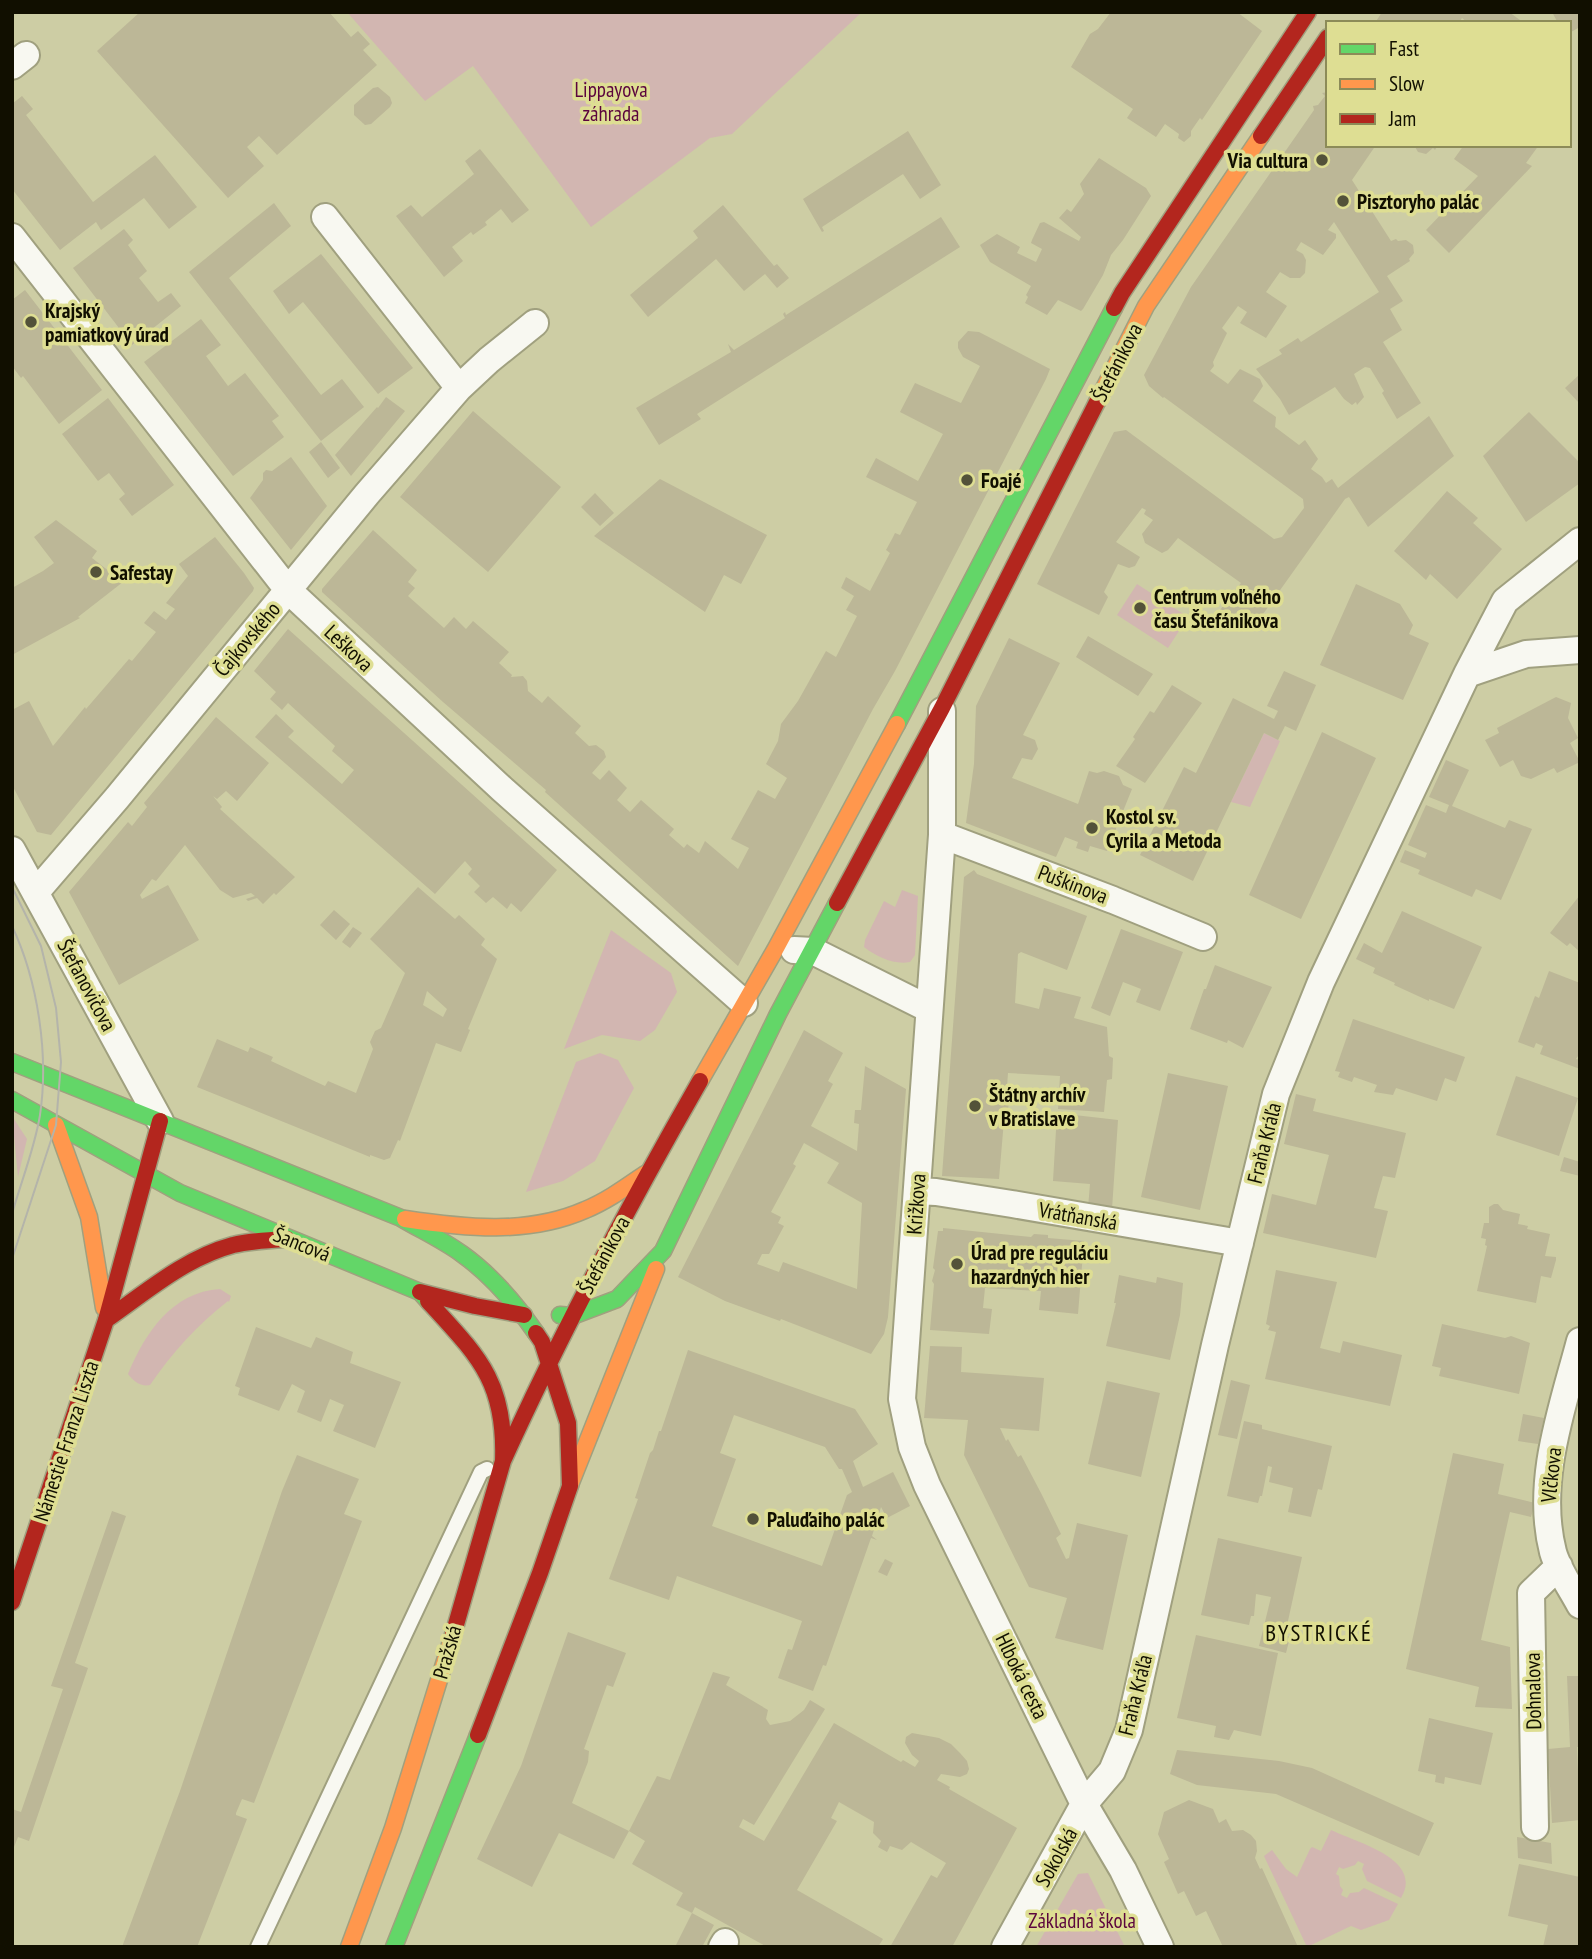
<svg xmlns="http://www.w3.org/2000/svg" width="1592" height="1959" font-family="'PT Sans Narrow',sans-serif">
	<rect width="100%" height="100%" fill="#cdcda4"/>
	<path fill="#d2b6b1" d="M347 12H862L732 134 710 138 591 227 473 66 425 101Z
		M1137 584 1188 617 1168 648 1117 615Z
		M1264 733 1280 741 1250 807 1231 802Z
		M902 890 918 896 915 955 910 962C894 965 877 957 864 947L865 940 884 901 895 907Z
		M611 930 671 973 677 992 655 1030 640 1041 602 1035 564 1049Z
		M600 1053 618 1060 634 1088 595 1161 563 1181 526 1192 576 1062Z
		M12 1116 27 1139 18 1177Z
		M220 1289 231 1296 229 1302 228 1301C197 1325 172 1353 150 1385 141 1387 133 1381 128 1374 145 1333 172 1292 220 1289Z
		M1331 1830C1358 1843 1424 1859 1401 1898L1367 1881 1362 1869 1364 1864 1358 1861 1355 1865 1343 1869 1339 1867 1336 1874 1339 1876 1340 1886 1343 1890 1341 1895 1347 1898 1350 1893 1359 1892 1364 1888 1398 1904 1389 1920 1361 1930 1351 1926 1307 1947 1264 1856 1272 1850 1286 1869 1297 1877 1310 1849 1312 1847 1321 1851Z
		M1088 1873 1125 1947H1036L1078 1874Z"/>
	<path fill="#bcb797" fill-rule="evenodd" d="M140 12H329L351 37 358 31 370 44 363 50 377 65 277 155 259 136 247 147 264 166 228 198 97 51Z
		M1111 12H1237L1262 31 1202 120 1200 118 1191 131V136L1184 142 1178 138 1179 134 1165 124 1156 137 1127 118 1133 109 1071 67 1090 34 1098 29Z
		M1382 12H1509L1524 23H1468L1462 18 1459 23H1375Z
		M1552 12H1580V27L1569 33V23H1558Z
		M378 87 390 97 392 103 390 107 371 124 365 125 354 115V105L373 88Z
		M1328 92V145H1376L1352 180 1391 241 1396 239 1398 241 1406 240 1413 245 1414 253 1409 259 1410 261 1387 276 1403 301 1390 309 1402 330 1383 342 1421 403 1397 419 1382 393 1384 391 1370 368 1365 367 1354 374 1364 397 1357 405 1356 402 1352 405 1344 399 1335 387 1289 415 1280 399 1256 369 1282 354 1279 350 1298 338 1301 342 1379 292 1334 222 1328 230 1336 234V238L1323 255 1301 242 1296 250 1303 254 1306 260 1305 273 1300 278H1290L1280 272 1266 292 1287 306 1266 338 1240 323 1247 312 1238 306 1222 328 1227 333 1213 362 1214 366 1210 371 1228 384 1240 369 1260 379 1263 386 1253 401 1276 417 1275 427 1299 445 1305 440 1318 459 1311 469 1322 477 1326 483 1332 479 1338 488 1429 416 1454 456 1368 527 1349 497 1345 499 1251 631 1220 610 1241 583 1178 538 1168 550 1162 553 1145 543 1142 534 1153 520 1144 514 1146 510 1142 508 1116 542 1140 557 1135 566 1129 568 1118 564 1104 592 1108 597 1099 615 1037 584 1114 432 1126 430 1274 539 1282 537 1304 508 1303 499 1164 397 1163 398 1149 386 1144 375 1191 287 1314 110 1313 106 1318 105 1325 96 1322 93Z
		M22 96 33 109 26 115 93 202 155 155 197 207 169 229 144 198 101 230 96 222 60 250 12 189V104Z
		M908 131 941 185 920 199 903 174 822 227 824 231 822 232 803 199Z
		M1414 145H1438L1435 150 1433 148 1426 154 1418 152Z
		M1464 145H1539L1526 163 1532 166 1449 253 1426 230 1478 176 1454 159Z
		M480 149 529 210 512 223 501 209 485 222 487 225 473 235 471 232 452 247 463 261 444 277 396 216 411 205 422 217 474 174 465 161Z
		M1099 158 1146 188 1151 196 1123 240 1111 255 1103 275 1083 309 1081 311 1058 300 1047 315 1025 303 1028 297 1026 295 1031 286 990 262 980 245 997 234 1020 247 1017 253 1036 262 1042 249 1031 243 1032 240 1040 223 1044 222 1079 241 1081 237 1059 218 1067 209 1071 212 1084 194 1080 184Z
		M274 203 291 226 229 278 321 395 342 379 364 407 321 441 189 272Z
		M723 205 774 266 777 264 789 278 777 288 765 274 744 291 716 259 648 317 630 295 698 238 693 231Z
		M941 217 960 247 697 414 701 419 659 445 636 408 731 352 728 344 734 350 785 318 783 314 785 312 786 315Z
		M124 229 133 240 128 245 147 271 139 278 158 302 171 293 181 306 132 345 73 268Z
		M321 254 413 368 378 394 303 302 289 314 273 291Z
		M25 290 102 390 59 424 23 376 21 378 12 366V300Z
		M201 319 221 345 206 356 228 386 245 373 279 416 272 421 284 437 233 476 144 362Z
		M968 331 979 332 1050 369 1046 379 895 671 873 709 738 966 545 792 546 790 443 702 322 592V589L373 530 417 570 408 582 415 588 408 596 444 628 454 617 466 629 473 621 509 652 499 663 512 675 511 677 523 676 527 681 528 691 542 703 548 696 581 726 575 733 589 746 596 745 604 751 606 757 592 773 600 780 609 770 627 788 617 800 630 812 641 800 674 829 669 835 684 848 687 844 699 853 705 841 738 869 749 848 731 839 758 790 775 799 787 778 766 764 778 741 781 724 798 701 826 651 836 657 857 616 846 610 854 596 841 588 846 577 870 591 890 553 886 550 892 539 895 533 900 535 917 502 866 477 876 458 918 481 943 434 900 412 915 383 961 403 980 366 963 357 958 348V342Z
		M1580 374V404L1565 388Z
		M386 397 405 411 351 476 335 455 377 407 378 408Z
		M108 398 174 485 132 516 119 499 125 494 109 473 98 481 62 434Z
		M473 411 561 487 488 572 400 497Z
		M1529 412 1580 463V483L1526 522 1483 456Z
		M321 442 340 468 328 478 309 452Z
		M291 457 327 506 291 550 250 498 263 480V473L266 470 272 471Z
		M660 479 767 535 741 584 724 575 705 612 594 536Z
		M1447 491 1478 518 1473 523 1502 549 1457 599 1430 574 1426 580 1394 551Z
		M595 493 614 513 600 526 581 507Z
		M56 520 97 551 92 558 123 582 78 617 80 618 12 655V588L43 571 54 563 34 537Z
		M215 537 244 573 254 588 253 591 51 835 37 832 12 785V710L29 701 53 746 85 707 86 709 129 659 132 661 156 632 144 623 154 611 166 620 175 609 166 603 188 576 179 564Z
		M1356 584 1400 604 1413 625 1409 634 1429 643 1403 700 1320 665Z
		M288 629 557 870 521 912 511 903 507 909 493 897 486 903 474 892 480 886 468 874 472 869 465 861 435 894 255 737 276 714 294 731 288 737 342 784 354 770 332 751 335 746 288 703 282 710 270 699 276 692 254 671Z
		M1088 636 1153 674 1138 696 1076 657Z
		M1009 638 1060 663 1023 735 1035 740 1038 749 1032 760 1022 758 1012 778 1078 804 1089 771 1097 773 1104 771 1119 776 1123 785 1132 789 1107 851 1090 846 1088 852 1076 848 1078 842 1065 837 1056 857 966 823 974 764 976 706Z
		M1284 671 1316 685 1296 731 1285 726 1278 740 1264 733 1193 881 1140 855 1184 767 1196 773 1233 698 1274 719 1278 711 1267 706Z
		M1172 685 1202 703 1145 783 1116 766 1135 739 1133 737 1150 711 1154 713Z
		M1556 697 1571 703 1568 718 1578 738 1570 743 1580 762 1557 773 1554 768 1531 779 1521 776 1513 760 1500 767 1485 740 1499 733 1497 728Z
		M216 717 269 763 237 801 226 791 217 799 213 796 222 807 220 809 295 877 276 895 274 893 263 904 257 898 248 901 246 899 255 896 251 893 233 898 220 890 185 845 156 881 152 879 140 895 142 899 168 885 199 940 119 985 69 892 128 822 132 826 147 807 144 803Z
		M1322 732 1376 758 1301 919 1249 895Z
		M1446 760 1469 770 1452 806 1505 828 1509 820 1532 829 1501 900 1476 889 1472 897 1418 874 1420 870 1400 862 1405 850 1425 858 1427 853 1408 845 1426 805 1446 813 1449 805 1429 797Z
		M974 870 977 874 1087 916 1067 970 1021 952 1018 954 1015 1003 1039 1009 1044 988 1081 997 1074 1018 1107 1027 1109 1056 1113 1058 1112 1079 1107 1080 1104 1112 1058 1109 1060 1076 1008 1073 1006 1100 1009 1101 1007 1119 1004 1120 999 1179 942 1176 964 877Z
		M418 887 455 919 459 915 485 939 481 945 497 959 468 1029 470 1030 461 1052 436 1043 400 1141 398 1140 390 1158 384 1160 370 1155V1157L197 1087 217 1039 248 1052 250 1047 273 1057 271 1061 325 1086 328 1081 356 1093 373 1049 370 1042 375 1031 381 1028 405 973 370 939ZM427 991 447 1009 443 1017 423 1005Z
		M1580 895V952L1570 943 1567 946 1550 933Z
		M334 910 350 924 336 940 320 925Z
		M1402 911 1482 947 1454 1009 1429 999V1001L1394 985 1395 983 1373 973 1375 968 1356 959 1364 943 1382 953Z
		M353 927 362 933 350 948 342 942Z
		M1121 929 1183 952 1160 1011 1136 1002 1141 989 1123 982 1110 1016 1091 1008Z
		M1215 965 1272 987 1243 1048 1228 1040 1227 1043 1190 1029 1204 989H1206Z
		M1549 971 1580 983V1053L1576 1059 1580 1060V1069L1540 1054 1543 1046 1536 1043 1534 1048 1518 1042 1535 996 1539 998Z
		M1353 1019 1465 1057 1456 1082 1445 1078 1437 1101 1396 1088 1393 1095 1374 1092 1377 1085 1354 1077 1352 1082 1338 1077 1340 1072 1335 1071Z
		M804 1030 843 1053 828 1081 833 1084 811 1126 857 1151 859 1124 854 1123 855 1110H861L865 1066 906 1089 888 1317 884 1334 871 1354 781 1319 780 1321 725 1301 678 1277ZM804 1143 839 1163 827 1183 862 1203 857 1289 783 1262 779 1272 757 1264 762 1254H769L784 1226 778 1223 781 1217 771 1212 796 1166 793 1164Z
		M1168 1073 1228 1086 1200 1210 1141 1197Z
		M1516 1076 1578 1098 1559 1156 1496 1135Z
		M1296 1094 1316 1099 1313 1111 1406 1133 1395 1178 1383 1176 1378 1193 1374 1208 1388 1211 1376 1258 1263 1233 1272 1194 1316 1205 1329 1155 1284 1144Z
		M1057 1113 1118 1120 1112 1209 1088 1208 1090 1184 1053 1181Z
		M1564 1157 1580 1162V1176L1560 1171Z
		M1494 1204H1498L1503 1210 1520 1214 1518 1224 1528 1226 1527 1229 1550 1234 1545 1256 1556 1257V1260L1551 1278 1541 1276 1536 1303 1477 1291 1487 1246 1485 1245 1486 1239 1481 1238 1484 1223H1489V1207Z
		M943 1228 1031 1237 1034 1234 1048 1235V1238L1084 1241 1078 1314 1039 1310 1041 1291 985 1288 983 1308 992 1309 989 1334 930 1330 934 1284 932 1281 935 1270 933 1268 938 1231H943Z
		M1276 1270 1337 1282 1320 1348 1340 1353 1343 1341 1402 1355 1390 1406 1265 1379 1276 1332 1268 1330 1270 1326 1266 1324Z
		M1119 1275 1156 1283 1157 1277 1183 1283 1180 1315 1170 1360 1106 1346 1116 1303H1114Z
		M1442 1324 1505 1338 1511 1336 1530 1343 1519 1394 1439 1376 1441 1368 1432 1366Z
		M256 1327 311 1348 316 1337 353 1352 350 1363 401 1382 375 1448 333 1431 344 1405 330 1399 321 1422 297 1412 305 1391 292 1384 279 1411 238 1395 240 1388 235 1386Z
		M930 1346 962 1347 961 1372 1044 1378 1039 1431 1000 1428 1006 1441 1008 1439 1018 1457 1021 1455 1042 1495 1061 1534 1056 1538 1066 1559 1069 1558 1077 1523 1128 1535 1103 1650 1055 1638 1067 1598 1029 1587 964 1455 968 1420 924 1418Z
		M688 1350 855 1409 878 1444 853 1461 863 1487 893 1472 910 1506 887 1518 881 1507 872 1536 877 1540 871 1538 826 1666 823 1665 813 1691 778 1678 788 1649 792 1650 802 1621 677 1576 669 1600 609 1579 638 1499 635 1498 650 1453 653 1450 659 1431H661ZM734 1415 825 1447 839 1469H842L852 1492 847 1495 822 1566 712 1526 736 1459 720 1453Z
		M1231 1380 1250 1385 1237 1439 1218 1435Z
		M1107 1381 1160 1393 1141 1477 1088 1464Z
		M1523 1414 1544 1418 1538 1444 1518 1441Z
		M1244 1421 1262 1425V1429L1332 1446 1322 1490 1318 1489 1311 1517 1288 1512 1293 1488 1269 1482 1272 1467 1268 1466 1262 1496H1260L1258 1503 1227 1496Z
		M1453 1453 1504 1464 1498 1494 1535 1503 1531 1517 1510 1512 1481 1640 1510 1647 1512 1709 1475 1707 1479 1687 1406 1669Z
		M297 1455 359 1479 344 1514 362 1521 254 1803 242 1799 236 1813V1815L247 1819 197 1947H122L180 1791 282 1491Z
		M112 1511 126 1516 75 1663 88 1668 29 1841 18 1837 12 1852V1809L21 1812 63 1689 51 1686Z
		M1218 1538 1302 1557 1286 1630 1264 1626 1271 1597 1256 1594 1254 1616H1251L1249 1625 1201 1615Z
		M885 1559 893 1563 887 1576 878 1572Z
		M1263 1630 1290 1637 1286 1653 1259 1646Z
		M568 1632 626 1653 613 1687 607 1685 584 1749 589 1751 588 1762 572 1803 629 1831 614 1859 559 1833 532 1887 477 1859 521 1766Z
		M1196 1635 1278 1653 1261 1736 1234 1730 1229 1740 1214 1737 1216 1726 1177 1718Z
		M713 1672 730 1677 726 1685 768 1710 766 1719 770 1725 790 1721 804 1710 810 1700 825 1709 754 1825 743 1819 739 1827 764 1841 834 1723 901 1762 903 1760 915 1767 919 1761 912 1755 905 1743 906 1737 912 1733 939 1738 951 1744 960 1753 967 1761 969 1769 967 1774 960 1777 941 1774 937 1780 950 1787 949 1789 1017 1828 952 1947H890L931 1875 937 1878 946 1863 911 1842 902 1850 890 1846 887 1852 878 1847 881 1841 873 1833 874 1822 839 1802 831 1818 837 1821 797 1890 883 1939 878 1947H767L695 1907 692 1913 714 1925 702 1947H675L692 1913 676 1905 683 1893 632 1864 645 1841 629 1831 657 1776 670 1780Z
		M1567 1676H1580V1747H1577L1580 1820 1552 1823 1548 1749 1570 1747Z
		M1429 1718 1493 1733 1481 1785 1445 1777 1444 1784 1435 1782 1436 1775 1418 1771Z
		M1177 1750 1279 1761 1312 1768 1434 1823 1419 1856 1276 1794 1197 1785 1170 1774Z
		M1189 1800 1213 1809 1219 1823 1226 1819 1232 1831 1243 1830 1251 1835 1256 1841 1257 1851 1255 1858 1260 1869 1262 1868 1298 1947H1223L1206 1911 1196 1916 1184 1891 1178 1894 1164 1862 1169 1859 1158 1834 1164 1812Z
		M1517 1837 1551 1843 1552 1864 1518 1858Z
		M1519 1864 1580 1877V1947H1543L1548 1925 1508 1916Z"/>
	<g fill="none" stroke-linecap="round" stroke-linejoin="round">
		<g stroke="#a0a07f" stroke-width="18">
			<path id="lane" d="M258 1947 481 1472 487 1469"/>
		</g>
		<g stroke="#a0a07f" stroke-width="30">
			<path id="street" d="M12 66 26 55
				M325 217 459 388
				M12 237 288 590 502 789 744 1003
				M1467 674 1526 654 1580 650
				M942 711V835L902 1399 912 1447 927 1485 1084 1804 1123 1870 1160 1947
				M942 835 1113 900 1203 937
				M12 850 160 1121
				M36 892 117 798 367 494 459 388 489 360 535 323
				M794 950 813 951 929 1009
				M917 1191 936 1192 1012 1204 1240 1243
				M1580 1341C1562 1409 1535 1482 1553 1552 1558 1570 1571 1588 1580 1605
				M1535 1827 1531 1593 1559 1566
				M722 1947 725 1942
				M1005 1947 1084 1804 1112 1771 1129 1730 1215 1345 1276 1094 1321 982 1467 674 1505 601 1580 541"/>
		</g>
		<g stroke="#a0a07f" stroke-width="19">
			<path id="fast" d="M897 724 1114 308
				M12 1062 401 1218C421 1230 443 1240 462 1254 490 1274 516 1304 536 1333
				M12 1100 180 1193 420 1292 428 1301
				M560 1315 572 1316 617 1299 663 1251 778 1014 837 903
				M394 1947 478 1735"/>
		</g>
		<g stroke="#a0a07f" stroke-width="19">
			<path id="slow" d="M1097 402 1146 306 1261 136
				M700 1081 775 950 897 724
				M56 1125 89 1217 104 1308
				M405 1219C465 1228 528 1235 585 1210 607 1201 626 1187 645 1174
				M570 1485 656 1269
				M349 1947 393 1828 453 1635"/>
		</g>
		<g stroke="#a0a07f" stroke-width="19">
			<path id="jam" d="M1261 136 1328 37
				M1114 308 1122 293 1308 12
				M837 903 942 708 1097 402
				M420 1292 475 1306 524 1315
				M428 1301C478 1356 506 1381 503 1461L453 1635
				M106 1320C146 1292 185 1258 233 1245 250 1241 269 1240 287 1239
				M503 1461C562 1331 629 1205 700 1081
				M12 1602 106 1320 160 1121
				M478 1735 540 1573 570 1486 568 1423 542 1342 536 1333"/>
		</g>
		<use href="#lane" stroke="#f8f8f1" stroke-width="14"/>
		<use href="#street" stroke="#f8f8f1" stroke-width="26"/>
		<use href="#fast" stroke="#63d668" stroke-width="16"/>
		<use href="#slow" stroke="#ff974d" stroke-width="16"/>
		<use href="#jam" stroke="#b3261e" stroke-width="16"/>
		<path stroke="#b4b4aa" stroke-width="2" d="M12 887 41 946 56 1008 61 1062 56 1125 12 1259
			M12 926C38 981 49 1055 40 1115 35 1147 21 1182 12 1214"/>
	</g>
	<g fill="#535239" stroke="#dede93" stroke-width="2.5">
		<circle cx="1322" cy="160" r="7"/>
		<circle cx="1343" cy="201" r="7"/>
		<circle cx="31" cy="322" r="7"/>
		<circle cx="967" cy="480" r="7"/>
		<circle cx="96" cy="572" r="7"/>
		<circle cx="1140" cy="608" r="7"/>
		<circle cx="1092" cy="828" r="7"/>
		<circle cx="975" cy="1106" r="7"/>
		<circle cx="957" cy="1264" r="7"/>
		<circle cx="753" cy="1519" r="7"/>
	</g>
	<g text-anchor="middle" dominant-baseline="central" stroke-width="7" stroke-linejoin="round" paint-order="stroke">
		<g font-size="21" fill="#5b053d" stroke="#dede93">
			<text x="611" y="89">Lippayova<tspan x="611" dy="24">záhrada</tspan></text>
			<text x="1082" y="1920">Základná škola</text>
		</g>
		<g font-size="21" font-weight="bold" fill="#110f00" stroke="#dede93" text-anchor="start">
			<text x="1308" y="160" text-anchor="end">Via cultura</text>
			<text x="1357" y="201">Pisztoryho palác</text>
			<text x="45" y="310">Krajský<tspan x="45" dy="24">pamiatkový úrad</tspan></text>
			<text x="981" y="480">Foajé</text>
			<text x="110" y="572">Safestay</text>
			<text x="1154" y="596">Centrum voľného<tspan x="1154" dy="24">času Štefánikova</tspan></text>
			<text x="1106" y="816">Kostol sv.<tspan x="1106" dy="24">Cyrila a Metoda</tspan></text>
			<text x="989" y="1094">Štátny archív<tspan x="989" dy="24">v Bratislave</tspan></text>
			<text x="971" y="1252">Úrad pre reguláciu<tspan x="971" dy="24">hazardných hier</tspan></text>
			<text x="767" y="1519">Paluďaiho palác</text>
		</g>
		<g font-size="21" fill="#110f00" stroke="#dede93">
			<text transform="translate(1117 362) rotate(-63)">Štefánikova</text>
			<text transform="translate(247 639) rotate(-50)">Čajkovského</text>
			<text transform="translate(349 648) rotate(43)">Leškova</text>
			<text transform="translate(1073 884) rotate(21)">Puškinova</text>
			<text transform="translate(87 985) rotate(62)">Štefanovičova</text>
			<text transform="translate(1264 1143) rotate(-76)">Fraňa Kráľa</text>
			<text transform="translate(916 1204) rotate(-86)">Križkova</text>
			<text transform="translate(1078 1216) rotate(10)">Vrátňanská</text>
			<text transform="translate(302 1244) rotate(22)">Šancová</text>
			<text transform="translate(604 1255) rotate(-62)">Štefánikova</text>
			<text transform="translate(66 1441) rotate(-72)">Námestie Franza Liszta</text>
			<text transform="translate(1551 1475) rotate(-84)">Vlčkova</text>
			<text transform="translate(447 1652) rotate(-74)">Pražská</text>
			<text transform="translate(1022 1676) rotate(64)">Hlboká cesta</text>
			<text transform="translate(1533 1691) rotate(-91)">Dohnalova</text>
			<text transform="translate(1135 1695) rotate(-76)">Fraňa Kráľa</text>
			<text transform="translate(1056 1857) rotate(-61)">Sokolská</text>
		</g>
		<g font-size="23" letter-spacing="2" fill="#110f00" stroke="#dede93">
			<text x="1319" y="1632">BYSTRICKÉ</text>
		</g>
	</g>
	<rect width="1592" height="1959" fill="none" stroke="#110f00" stroke-width="28"/>
	<rect x="1326" y="21" width="245" height="126" fill="#dede93" stroke="#8c8b58" stroke-width="2"/>
	<rect x="1340" y="44" width="35" height="10" fill="#63d668" stroke="#8c8b58" stroke-width="2"/>
	<text x="1389" y="56" font-size="21" fill="#110f00">Fast</text>
	<rect x="1340" y="79" width="35" height="10" fill="#ff974d" stroke="#8c8b58" stroke-width="2"/>
	<text x="1389" y="91" font-size="21" fill="#110f00">Slow</text>
	<rect x="1340" y="114" width="35" height="10" fill="#b3261e" stroke="#8c8b58" stroke-width="2"/>
	<text x="1389" y="126" font-size="21" fill="#110f00">Jam</text>
</svg>
